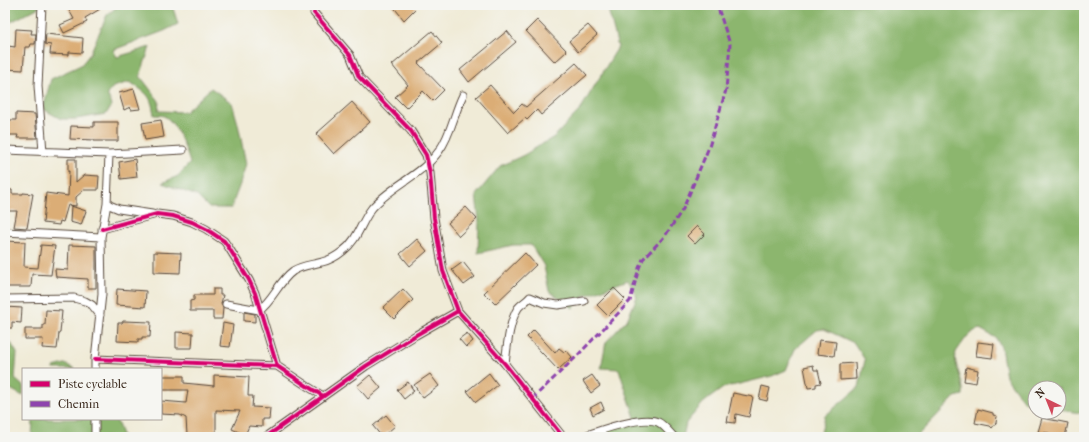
<svg xmlns="http://www.w3.org/2000/svg" width="1089" height="442" font-family="'IM FELL French Canon',serif">
	<rect width="100%" height="100%" fill="#f6f6f2"/>
	<filter id="ink" filterUnits="userSpaceOnUse"><feTurbulence type="fractalNoise" baseFrequency=".025" numOctaves="2"/><feDisplacementMap in="SourceGraphic" scale="8" xChannelSelector="R" yChannelSelector="G"/><feConvolveMatrix kernelMatrix="1 2 1 2 8 2 1 2 1" color-interpolation-filters="sRGB"/></filter>
	<filter id="wash" filterUnits="userSpaceOnUse"><feTurbulence type="fractalNoise" baseFrequency=".012" numOctaves="4" result="noise"/><feDisplacementMap in="SourceGraphic" scale="16" xChannelSelector="R" yChannelSelector="G"/><feGaussianBlur stdDeviation="0.9" result="paint"/><feColorMatrix in="noise" values="0 0 0 0 0 0 0 0 0 0 0 0 0 0 0 0 0 1.4 0 .05"/><feComposite in="paint" operator="in"/></filter>
	<g filter="url(#wash)">
		<rect width="100%" height="100%" fill="#f0ebd7"/>
		<path fill="#8cb66e" stroke="#647046" d="M5 5H43L5 25Z
			M119 5H172L178 24 164 31 113 50 117 57 150 47 140 76 159 101 158 111 185 112 211 88 232 103 238 124 246 164 240 184 231 208H209L197 196 162 183 178 176 190 163C186 150 177 123 164 116 161 115 157 115 154 115 151 94 147 94 130 82L113 87 107 94 112 105 106 114 76 119H61L43 109 51 79 81 65 90 54 107 15Z
			M607 5H1084V412L1079 413 1059 409V388H1035V404L1024 402 1006 377 1001 347 996 338 980 329C972 331 968 335 963 342 961 345 958 349 956 352 952 364 965 381 963 395L955 397 916 437H820L825 416 859 387 865 360 854 343 824 329 817 330 795 349 786 370 772 376 723 388 703 403 686 423 683 437H581L636 421C631 403 624 387 619 369L601 368 606 342 627 320 637 297 628 280 584 296 573 308 549 291 544 266 531 245H513L478 253 479 221 476 195 500 166 524 155 554 137 580 110 618 47Z
			M5 342 11 343 17 353 15 379 23 386V396L5 386Z
			M65 364 75 369H53L54 367Z
			M33 419H116L123 437H32Z"/>
		<g id="blocks">
			<path fill="#dbad76" d="M66 5H97L100 9 85 18 87 22 64 33 60 25 74 19Z
				M392 5H419L404 20Z
				M537 20 567 51 555 62 526 31Z
				M588 25 597 35 578 52 569 41Z
				M16 29 32 30 31 34H36L35 44H31L30 47H25L23 70 5 69 6 51H7L8 46 15 47Z
				M432 31 442 43 418 63 444 90 433 101 423 91 406 108 395 97 408 85 392 65Z
				M507 31 516 42 469 82 460 70Z
				M46 34 83 38 82 53 69 52V55L50 54 51 45 45 44Z
				M576 63 587 75 541 115 537 110 527 120 525 118 508 133 476 97 490 85 514 112 522 104 526 107Z
				M134 89 140 109 131 110 130 107 124 110 119 93Z
				M352 102 370 122 334 154 316 134Z
				M16 113 35 114 37 138H17L18 135H5V120H16Z
				M161 120 164 137 145 140 142 123Z
				M94 122H118V141H94V140L70 139 71 126 94 127Z
				M68 159H76V182L84 175 99 176 98 190H84L76 197V206L68 205 63 222 60 221 59 225 43 223 46 193 68 196 69 171 68 172Z
				M135 159 137 177 121 179 119 162Z
				M5 189 12 190V194H23V193L33 194 27 228 14 227 17 211H5Z
				M71 206 86 211 81 225 70 222Z
				M466 207 477 219 459 236 448 223Z
				M697 226 705 234 695 244 687 236Z
				M417 239 427 251 410 266 400 254Z
				M5 241 25 242 24 267 38 268 41 245 55 246 51 275 32 274 31 287H5Z
				M69 245 96 246V288H88V279L56 277 55 269 68 270Z
				M154 252 181 253 180 273 154 272Z
				M525 253 536 265 495 304 484 293Z
				M463 262 475 277 464 285 452 270Z
				M614 288 625 299 608 316 597 305Z
				M117 289 146 291 145 307 116 305Z
				M213 289H220V295H223L221 304 223 308 222 319H213V311H190V301L194 300V295H213Z
				M403 289 413 300 394 319 383 308Z
				M5 307 22 308 21 323 12 322V328H5Z
				M46 310 62 311 60 333H59L57 349 42 348 43 339H25V329H43V325H45Z
				M244 312 255 314V322L244 321Z
				M123 321 151 322 150 337H142V339H138V342L117 341 118 323H122Z
				M223 323 233 325 230 347 220 346Z
				M534 330 555 353 559 348 564 352 566 350 572 357 558 370 527 337Z
				M176 332 193 333 192 348H176Z
				M467 333 473 341 466 347 459 339Z
				M819 340 836 342 834 356 817 354Z
				M978 342 994 344 992 358 976 356Z
				M855 363 856 379 840 380V364Z
				M813 365 814 370H818L821 383 816 384V387L808 388 804 367Z
				M966 367 978 370 976 383 964 381Z
				M489 373 498 385 476 402 467 391Z
				M430 374 439 386 423 398 414 385Z
				M214 375 249 377 248 396H253L252 407 270 408 269 419H262V427L249 426 245 435 232 429 240 411 216 410V436H196V434L187 435 186 418 180 415 161 414V401L186 403 188 390H161V376H184V383L214 386Z
				M370 375 381 388 368 399 357 386Z
				M592 375 600 386 591 393 583 381Z
				M408 382 414 391 404 399 397 390Z
				M762 386 770 388 767 401 759 399Z
				M733 393 753 397 749 417 736 414 735 423 727 422Z
				M601 402 604 409 593 415 590 408Z
				M978 409 993 413V415L997 416 996 423 992 428 990 426 975 423Z
				M386 415 395 426 382 437 373 426Z
				M1042 418 1068 423 1065 437H1058L1048 435 1049 433 1038 432Z"/>
		</g>
	</g>
	<g filter="url(#ink)">
		<use href="#blocks" fill-opacity="0" stroke="#56473a" stroke-width="1"/>
		<g fill="none" stroke-linecap="round" stroke-linejoin="round">
			<g stroke="#56473a" stroke-width="9">
				<path id="minor" d="M42 5 38 86 43 152
					M314 13 350 55 359 77 411 131 426 155 430 173 434 218 443 271 458 311
					M5 150 109 154 107 204 101 237 102 294 95 359V369
					M109 154 183 150
					M107 204 119 209 152 214
					M102 229 157 214 173 216 192 222 206 229 224 241 229 248 249 280 255 293 277 366 307 386 323 396
					M5 232 101 237
					M5 299 74 298 85 301 92 305 100 315
					M226 304 259 310C273 300 279 281 293 271 302 265 312 265 322 262 330 260 337 256 343 251 358 240 361 222 372 208 391 186 422 175 439 151 451 135 454 113 463 95
					M95 359 277 366
					M505 364C507 348 509 322 518 308 521 304 527 301 530 297L544 303 558 305 584 301
					M95 437V419
					M266 437 366 366 416 335 458 311 505 364 563 437
					M582 437C598 431 642 415 658 422 664 425 669 432 674 437"/>
			</g>
			<use href="#minor" stroke="#fff" stroke-width="7"/>
			<path stroke="#8e44ad" stroke-width="3" stroke-dasharray="6 3" stroke-linecap="butt" d="M532 399 576 357 630 301 639 268 643 259 665 236 683 209 709 147 726 90 730 44 718 8 716 5"/>
			<g stroke="#f6f6f2" stroke-width="6">
				<path id="cycleway" d="M314 13 350 55 359 77 411 131 426 155 430 173 434 218 443 271 458 311
					M102 229 157 214 173 216 192 222 206 229 224 241 229 248 249 280 255 293 277 366 307 386 323 396
					M95 359 277 366
					M266 437 366 366 416 335 458 311 505 364 563 437"/>
			</g>
			<use href="#cycleway" stroke="#d6006c" stroke-width="4"/>
		</g>
	</g>
	<rect width="1089" height="442" fill="none" stroke="#f6f6f2" stroke-width="20"/>
	<rect x="22" y="368" width="140" height="52" fill="#f6f6f2" stroke="#aba49d"/>
	<rect x="30" y="381" width="20" height="6" fill="#d6006c" stroke="#aba49d"/>
	<text x="58" y="388" font-size="12" fill="#3b2a1e">Piste cyclable</text>
	<rect x="30" y="401" width="20" height="6" fill="#8e44ad" stroke="#aba49d"/>
	<text x="58" y="408" font-size="12" fill="#3b2a1e">Chemin</text>
	<g transform="translate(1047 400) rotate(317)"><circle r="19" fill="#f6f6f2" stroke="#aba49d"/>
	<path d="M0-3L7 15L0 10L-7 15Z" fill="#d1495b"/>
	<text y="-6" font-size="11" font-weight="bold" text-anchor="middle" fill="#3b2a1e">N</text>
	</g>
</svg>
